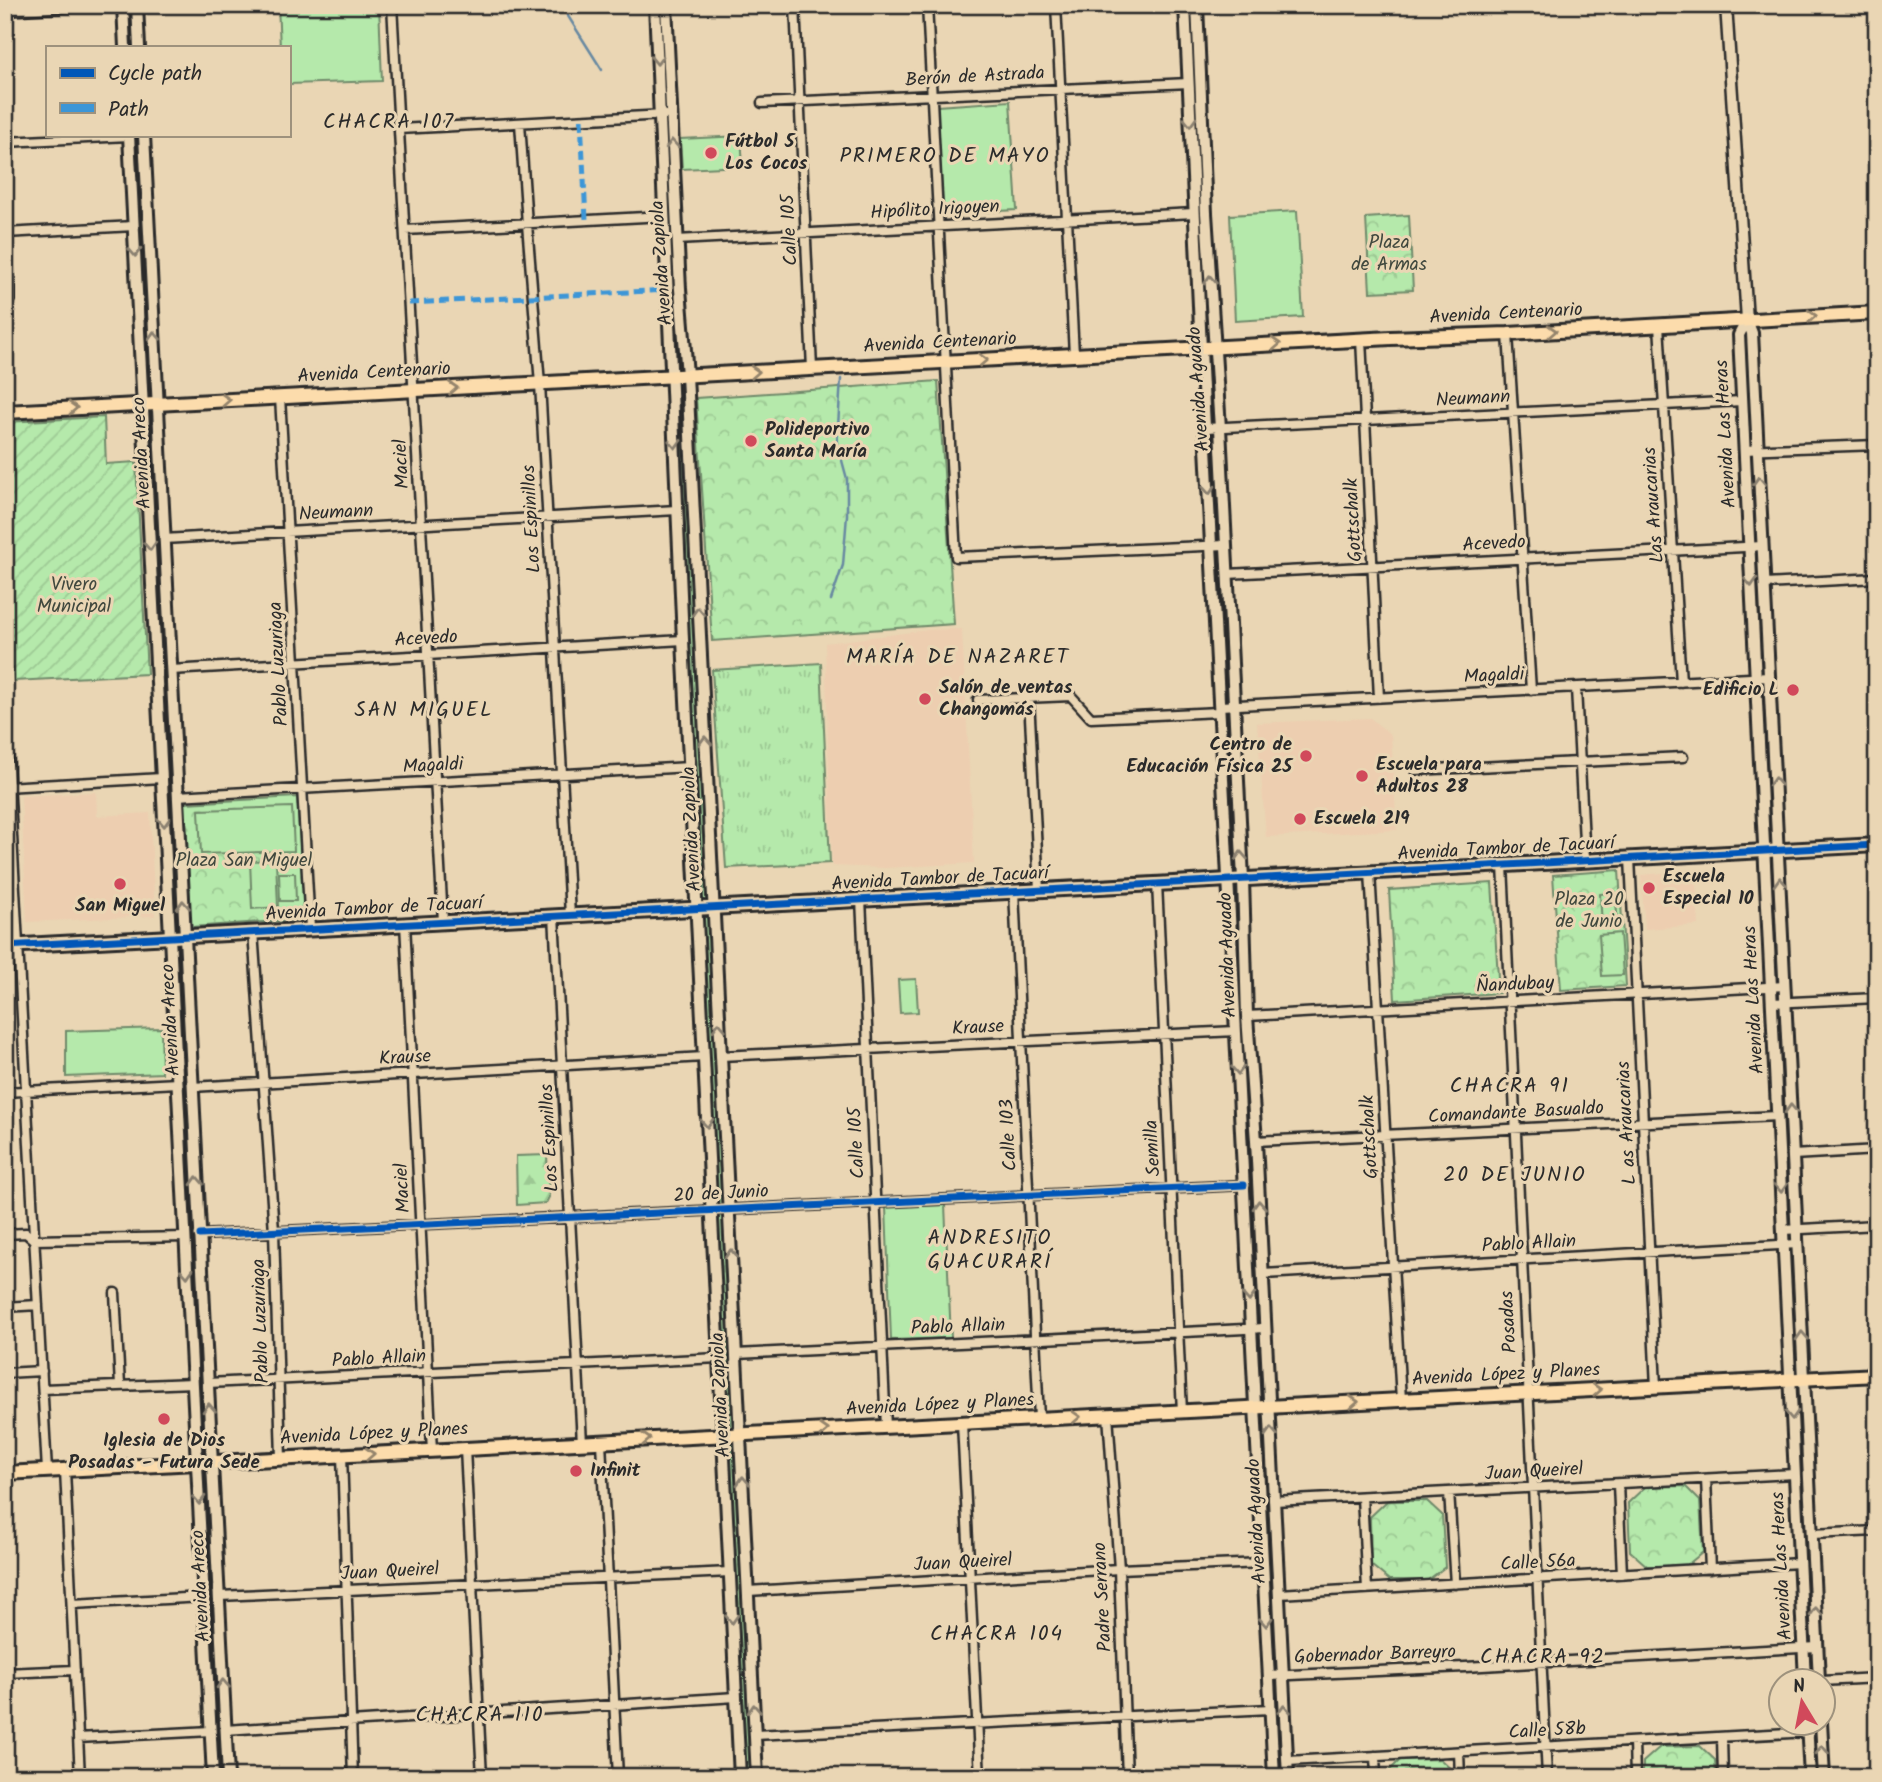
<svg xmlns="http://www.w3.org/2000/svg" width="1882" height="1782" font-family="Kalam,sans-serif">
	<defs>
		<pattern id="grass-tufts" width="24" height="20" patternUnits="userSpaceOnUse" patternTransform="scale(1.75)"><rect width="24" height="20" fill="#b5e9ab"/><path d="M3 7l-1-3M5 7V3M7 7l1-3M15 17l-1-3M17 17v-4M19 17l1-3" fill="none" stroke="#9cc893"/></pattern>
		<pattern id="forest-firs" width="22" height="20" patternUnits="userSpaceOnUse" patternTransform="scale(1.75)"><rect width="22" height="20" fill="#b5e9ab"/><path d="M5 1l3.5 6h-7zM16 11l3.5 6h-7z" fill="#9cc893"/></pattern>
		<pattern id="park-crowns" width="20" height="18" patternUnits="userSpaceOnUse" patternTransform="scale(1.75)"><rect width="20" height="18" fill="#b5e9ab"/><path d="M2 6a3 3 0 1 1 6 0M12 15a3 3 0 1 1 6 0" fill="none" stroke="#9cc893"/></pattern>
		<pattern id="garden-furrows" width="10" height="10" patternUnits="userSpaceOnUse" patternTransform="scale(1.75)"><rect width="10" height="10" fill="#b5e9ab"/><path d="M-1 1l2-2M0 10L10 0M9 11l2-2" fill="none" stroke="#9cc893"/></pattern>
	</defs>
	<rect width="100%" height="100%" fill="#ead6b4"/>
	<filter id="ink" filterUnits="userSpaceOnUse"><feTurbulence type="fractalNoise" baseFrequency=".0143" numOctaves="2"/><feDisplacementMap in="SourceGraphic" scale="14" xChannelSelector="R" yChannelSelector="G"/><feConvolveMatrix kernelMatrix="1 2 1 2 8 2 1 2 1" color-interpolation-filters="sRGB"/></filter>
	<g filter="url(#ink)">
		<path fill="#edceb0" d="M962 629 974 863 885 868 832 866 825 643 928 630Z
			M1370 718 1391 735 1397 830 1266 837 1257 723Z
			M96 792 97 816 150 813 155 916 27 922 21 796Z
			M1695 870 1699 925 1645 929 1641 875Z"/>
		<path fill="url(#grass-tufts)" stroke="#708a6b" stroke-width="2" d="M1214 379 1285 1777H1275L1206 380Z
			M682 393 752 1777H744L677 394Z
			M821 663 830 863 726 868 712 670Z"/>
		<path fill="url(#forest-firs)" stroke="#708a6b" stroke-width="2" d="M547 1155 549 1197 546 1203 517 1205 516 1156Z"/>
		<path fill="url(#park-crowns)" stroke="#708a6b" stroke-width="2" d="M1409 215 1413 290 1370 292 1366 218Z
			M938 381 954 624 712 641 696 398Z
			M297 797 305 919 191 927 185 803Z
			M1619 870 1626 986 1561 990 1553 875Z
			M1492 883 1499 993 1395 1000 1389 890Z
			M1685 1486 1700 1501 1703 1552 1686 1566H1647L1630 1551 1628 1503 1645 1487Z
			M1387 1501H1427L1442 1515 1445 1567 1428 1580H1389L1371 1565 1370 1517Z
			M1700 1746 1715 1760 1716 1777H1643V1762L1660 1747Z
			M1440 1759 1455 1773 1456 1777H1383L1400 1760Z"/>
		<path fill="url(#garden-furrows)" stroke="#708a6b" stroke-width="2" d="M104 417 106 464 136 462 147 674 14 681 13 668 5 669V422Z"/>
		<path fill="#b5e9ab" stroke="#708a6b" stroke-width="2" d="M278 5H379L382 81 289 84V47H280Z
			M1010 101 1017 210 943 214 937 106Z
			M741 136 743 166 682 169 680 139Z
			M1297 211 1303 317 1235 321 1230 215Z
			M292 807 294 851 201 854 199 810Z
			M276 860 278 907 252 909 250 861Z
			M279 873H295L296 901H280Z
			M1615 892 1618 923 1602 925 1600 894Z
			M1620 933 1623 975 1602 976 1599 935Z
			M916 979 918 1012 900 1013 898 980Z
			M161 1028 162 1073 66 1077V1031Z
			M945 1205 951 1338 891 1340 886 1207Z"/>
		<g fill="none" stroke-linecap="round" stroke-linejoin="round">
			<path stroke="#6889a1" stroke-width="2.5" d="M561 5 602 70
				M831 600 843 565 847 515V479L837 442 841 379"/>
			<g stroke="#2b2b2b" stroke-width="13">
				<path id="minor" d="M392 5 443 921
					M795 5 812 369
					M927 5 956 557 1226 545
					M1056 5 1074 355
					M5 11 99 5
					M762 103 1189 83
					M520 123 527 224 540 384 570 915
					M399 129 665 115
					M5 142 129 136
					M405 230 664 216
					M5 233 134 226
					M7 233 10 299
					M677 240 1194 213
					M1659 325 1681 682
					M1508 334 1531 690
					M1361 339 1379 698
					M280 397 310 928
					M1206 428 1742 401
					M1744 450 1877 445
					M164 539 677 510
					M1227 574 1763 546
					M1765 584 1877 578
					M171 670 683 640
					M1576 688 1585 861
					M1029 698 1039 890
					M978 700 1071 696 1091 718 1219 712
					M1220 706 1769 677
					M5 708 47 1471
					M1415 770 1683 757
					M5 787 162 778
					M177 796 690 767
					M1630 858 1656 1387
					M1503 865 1547 1777
					M1370 872 1401 1400
					M1157 883 1182 1412
					M1014 891 1039 1419
					M861 899 886 1427
					M554 915 582 1443
					M405 923 432 1451
					M253 931 274 1231 281 1458
					M1771 1003 1877 998
					M1247 1016 1785 986
					M721 1056 1236 1031
					M192 1087 704 1057
					M5 1092 178 1083
					M1256 1141 1777 1116
					M1793 1155 1877 1150
					M1783 1230 1877 1225
					M5 1234 26 1233 34 1240
					M200 1235 1244 1185
					M34 1240 186 1237
					M1263 1274 1798 1244
					M115 1293 120 1386
					M5 1307 38 1305
					M736 1354 1265 1328
					M5 1373 42 1371
					M1876 1375 1877 1397
					M208 1383 719 1358
					M43 1389 193 1383
					M1108 1415 1119 1569 1127 1777
					M962 1423 980 1777
					M601 1442 618 1777
					M465 1449 482 1777
					M342 1455 353 1777
					M65 1470 80 1777
					M1706 1479 1710 1569
					M1618 1484 1622 1574
					M1449 1492 1455 1584
					M1362 1497 1367 1589
					M1274 1501 1795 1474
					M1812 1534 1877 1531
					M748 1591 1119 1569 1263 1563
					M1279 1594 1799 1563
					M219 1596 730 1572
					M72 1604 204 1597
					M5 1673 75 1670
					M1269 1676 1465 1667 1817 1647
					M1822 1681 1877 1678
					M225 1730 736 1697
					M755 1735 1270 1709
					M1722 1737 1723 1777
					M78 1738 211 1731
					M1634 1742 1635 1777
					M1459 1752 1460 1777
					M1375 1756 1376 1777
					M1288 1761 1808 1732"/>
			</g>
			<g stroke="#2b2b2b" stroke-width="15">
				<path id="tertiary" d="M1726 5 1747 320"/>
			</g>
			<g stroke="#2b2b2b" stroke-width="16">
				<path id="secondary" d="M123 5 125 47
					M137 5 139 47
					M655 5 683 640 740 1777
					M666 5 680 289 687 375 757 1777
					M1185 5 1201 349 1274 1777
					M1197 5 1206 213 1220 428 1243 879 1247 1016 1256 1141 1288 1777
					M129 135 213 1777
					M144 135 228 1777
					M1747 320 1739 335 1805 1680
					M1747 320 1752 333 1819 1680
					M1807 1722 1810 1777
					M1821 1722 1824 1777"/>
			</g>
			<g stroke="#2b2b2b" stroke-width="18">
				<path id="primary" d="M5 412 1391 338 1508 334 1877 313
					M5 946 1877 845
					M5 1473 1877 1375"/>
			</g>
			<use href="#minor" stroke="#ead6b4" stroke-width="8"/>
			<use href="#tertiary" stroke="#ead6b4" stroke-width="10"/>
			<use href="#secondary" stroke="#ead6b4" stroke-width="10"/>
			<use href="#primary" stroke="#fcdcac" stroke-width="12"/>
			<path stroke="#3c96d7" stroke-width="5" stroke-dasharray="10 5" stroke-linecap="butt" d="M581 119 586 220
				M409 303 668 290"/>
			<g stroke="#ead6b4" stroke-width="11">
				<path id="cycleway" d="M5 946 1877 845
					M200 1235 1244 1185"/>
			</g>
			<use href="#cycleway" stroke="#0057b8" stroke-width="7"/>
		</g>
		<defs><path id="oneway-chevron" d="M-2-3.5L2.5 0L-2 3.5" fill="none" stroke-width="1.6" stroke-linecap="round" stroke-linejoin="round" transform="scale(1.75)"/></defs>
		<g stroke="#8a8070">
			<use href="#oneway-chevron" transform="translate(657 60) rotate(88)"/>
			<use href="#oneway-chevron" transform="translate(1190 122) rotate(88)"/>
			<use href="#oneway-chevron" transform="translate(672 144) rotate(-94)"/>
			<use href="#oneway-chevron" transform="translate(135 252) rotate(87)"/>
			<use href="#oneway-chevron" transform="translate(1210 280) rotate(-94)"/>
			<use href="#oneway-chevron" transform="translate(154 336) rotate(-93)"/>
			<use href="#oneway-chevron" transform="translate(675 444) rotate(88)"/>
			<use href="#oneway-chevron" transform="translate(1759 481) rotate(-93)"/>
			<use href="#oneway-chevron" transform="translate(1209 490) rotate(87)"/>
			<use href="#oneway-chevron" transform="translate(150 546) rotate(87)"/>
			<use href="#oneway-chevron" transform="translate(1751 582) rotate(87)"/>
			<use href="#oneway-chevron" transform="translate(698 612) rotate(-93)"/>
			<use href="#oneway-chevron" transform="translate(705 741) rotate(-93)"/>
			<use href="#oneway-chevron" transform="translate(1775 782) rotate(-93)"/>
			<use href="#oneway-chevron" transform="translate(164 822) rotate(87)"/>
			<use href="#oneway-chevron" transform="translate(1241 856) rotate(-93)"/>
			<use href="#oneway-chevron" transform="translate(1780 882) rotate(-93)"/>
			<use href="#oneway-chevron" transform="translate(183 905) rotate(-93)"/>
			<use href="#oneway-chevron" transform="translate(719 1027) rotate(-93)"/>
			<use href="#oneway-chevron" transform="translate(1238 1070) rotate(87)"/>
			<use href="#oneway-chevron" transform="translate(1791 1109) rotate(-93)"/>
			<use href="#oneway-chevron" transform="translate(707 1123) rotate(87)"/>
			<use href="#oneway-chevron" transform="translate(197 1181) rotate(-93)"/>
			<use href="#oneway-chevron" transform="translate(1781 1188) rotate(87)"/>
			<use href="#oneway-chevron" transform="translate(1259 1205) rotate(-93)"/>
			<use href="#oneway-chevron" transform="translate(731 1254) rotate(-93)"/>
			<use href="#oneway-chevron" transform="translate(187 1273) rotate(87)"/>
			<use href="#oneway-chevron" transform="translate(1249 1297) rotate(87)"/>
			<use href="#oneway-chevron" transform="translate(1802 1336) rotate(-93)"/>
			<use href="#oneway-chevron" transform="translate(209 1408) rotate(-93)"/>
			<use href="#oneway-chevron" transform="translate(1792 1415) rotate(87)"/>
			<use href="#oneway-chevron" transform="translate(1271 1432) rotate(-93)"/>
			<use href="#oneway-chevron" transform="translate(743 1481) rotate(-93)"/>
			<use href="#oneway-chevron" transform="translate(199 1500) rotate(87)"/>
			<use href="#oneway-chevron" transform="translate(1816 1612) rotate(-93)"/>
			<use href="#oneway-chevron" transform="translate(732 1619) rotate(87)"/>
			<use href="#oneway-chevron" transform="translate(1266 1622) rotate(87)"/>
			<use href="#oneway-chevron" transform="translate(223 1684) rotate(-93)"/>
			<use href="#oneway-chevron" transform="translate(754 1709) rotate(-93)"/>
			<use href="#oneway-chevron" transform="translate(1284 1709) rotate(-93)"/>
			<use href="#oneway-chevron" transform="translate(1822 1750) rotate(-93)"/>
		</g>
		<g stroke="#94846c">
			<use href="#oneway-chevron" transform="translate(1812 316) rotate(-3)"/>
			<use href="#oneway-chevron" transform="translate(1552 331) rotate(-3)"/>
			<use href="#oneway-chevron" transform="translate(1276 344) rotate(-3)"/>
			<use href="#oneway-chevron" transform="translate(983 360) rotate(-3)"/>
			<use href="#oneway-chevron" transform="translate(755 372) rotate(-3)"/>
			<use href="#oneway-chevron" transform="translate(453 388) rotate(-3)"/>
			<use href="#oneway-chevron" transform="translate(226 400) rotate(-3)"/>
			<use href="#oneway-chevron" transform="translate(73 408) rotate(-3)"/>
			<use href="#oneway-chevron" transform="translate(1597 1390) rotate(-3)"/>
			<use href="#oneway-chevron" transform="translate(1354 1402) rotate(-3)"/>
			<use href="#oneway-chevron" transform="translate(1076 1417) rotate(-3)"/>
			<use href="#oneway-chevron" transform="translate(824 1430) rotate(-3)"/>
			<use href="#oneway-chevron" transform="translate(646 1439) rotate(-3)"/>
			<use href="#oneway-chevron" transform="translate(370 1454) rotate(-3)"/>
		</g>
	</g>
	<g fill="#d1495b" stroke="#ead6b4" stroke-width="2.5">
		<circle cx="711" cy="153" r="7"/>
		<circle cx="751" cy="441" r="7"/>
		<circle cx="1793" cy="690" r="7"/>
		<circle cx="925" cy="699" r="7"/>
		<circle cx="1306" cy="756" r="7"/>
		<circle cx="1362" cy="776" r="7"/>
		<circle cx="1300" cy="819" r="7"/>
		<circle cx="120" cy="884" r="7"/>
		<circle cx="1649" cy="888" r="7"/>
		<circle cx="164" cy="1419" r="7"/>
		<circle cx="576" cy="1471" r="7"/>
	</g>
	<g text-anchor="middle" dominant-baseline="central" stroke-width="6" stroke-linejoin="round" paint-order="stroke">
		<g font-size="19" fill="#2b2b2b" stroke="#ead6b4">
			<text transform="translate(975 77) rotate(-3)">Berón de Astrada</text>
			<text transform="translate(935 210) rotate(-3)">Hipólito Irigoyen</text>
			<text transform="translate(790 230) rotate(-93)">Calle 105</text>
			<text transform="translate(662 263) rotate(-94)">Avenida Zapiola</text>
			<text transform="translate(1506 314) rotate(-3)">Avenida Centenario</text>
			<text transform="translate(940 343) rotate(-3)">Avenida Centenario</text>
			<text transform="translate(374 373) rotate(-3)">Avenida Centenario</text>
			<text transform="translate(1199 389) rotate(-94)">Avenida Aguado</text>
			<text transform="translate(1473 399) rotate(-3)">Neumann</text>
			<text transform="translate(1726 434) rotate(-93)">Avenida Las Heras</text>
			<text transform="translate(142 453) rotate(-93)">Avenida Areco</text>
			<text transform="translate(402 464) rotate(-93)">Maciel</text>
			<text transform="translate(1654 505) rotate(-94)">Las Araucarias</text>
			<text transform="translate(336 513) rotate(-3)">Neumann</text>
			<text transform="translate(532 519) rotate(-93)">Los Espinillos</text>
			<text transform="translate(1354 520) rotate(-93)">Gottschalk</text>
			<text transform="translate(1494 544) rotate(-3)">Acevedo</text>
			<text transform="translate(426 639) rotate(-3)">Acevedo</text>
			<text transform="translate(279 664) rotate(-93)">Pablo Luzuriaga</text>
			<text transform="translate(1494 676) rotate(-3)">Magaldi</text>
			<text transform="translate(433 766) rotate(-3)">Magaldi</text>
			<text transform="translate(692 829) rotate(-93)">Avenida Zapiola</text>
			<text transform="translate(1506 849) rotate(-3)">Avenida Tambor de Tacuarí</text>
			<text transform="translate(940 879) rotate(-3)">Avenida Tambor de Tacuarí</text>
			<text transform="translate(374 909) rotate(-3)">Avenida Tambor de Tacuarí</text>
			<text transform="translate(1228 955) rotate(-92)">Avenida Aguado</text>
			<text transform="translate(1515 985) rotate(-3)">Ñandubay</text>
			<text transform="translate(1754 1000) rotate(-93)">Avenida Las Heras</text>
			<text transform="translate(171 1020) rotate(-93)">Avenida Areco</text>
			<text transform="translate(978 1028) rotate(-3)">Krause</text>
			<text transform="translate(405 1058) rotate(-3)">Krause</text>
			<text transform="translate(1516 1113) rotate(-3)">Comandante Basualdo</text>
			<text transform="translate(1627 1123) rotate(-93)">L as Araucarias</text>
			<text transform="translate(1009 1135) rotate(-93)">Calle 103</text>
			<text transform="translate(1370 1137) rotate(-93)">Gottschalk</text>
			<text transform="translate(550 1138) rotate(-93)">Los Espinillos</text>
			<text transform="translate(857 1143) rotate(-93)">Calle 105</text>
			<text transform="translate(1153 1148) rotate(-93)">Semilla</text>
			<text transform="translate(403 1188) rotate(-93)">Maciel</text>
			<text transform="translate(721 1194) rotate(-3)">20 de Junio</text>
			<text transform="translate(1529 1244) rotate(-3)">Pablo Allain</text>
			<text transform="translate(261 1321) rotate(-92)">Pablo Luzuriaga</text>
			<text transform="translate(1509 1322) rotate(-93)">Posadas</text>
			<text transform="translate(958 1327) rotate(-2)">Pablo Allain</text>
			<text transform="translate(379 1359) rotate(-3)">Pablo Allain</text>
			<text transform="translate(1506 1375) rotate(-3)">Avenida López y Planes</text>
			<text transform="translate(721 1395) rotate(-93)">Avenida Zapiola</text>
			<text transform="translate(940 1405) rotate(-3)">Avenida López y Planes</text>
			<text transform="translate(374 1434) rotate(-3)">Avenida López y Planes</text>
			<text transform="translate(1534 1472) rotate(-3)">Juan Queirel</text>
			<text transform="translate(1257 1521) rotate(-93)">Avenida Aguado</text>
			<text transform="translate(963 1563) rotate(-3)">Juan Queirel</text>
			<text transform="translate(1538 1563) rotate(-3)">Calle 56a</text>
			<text transform="translate(1782 1566) rotate(-93)">Avenida Las Heras</text>
			<text transform="translate(390 1572) rotate(-3)">Juan Queirel</text>
			<text transform="translate(201 1586) rotate(-93)">Avenida Areco</text>
			<text transform="translate(1103 1597) rotate(-93)">Padre Serrano</text>
			<text transform="translate(1375 1655) rotate(-2)">Gobernador Barreyro</text>
			<text transform="translate(1547 1731) rotate(-3)">Calle 58b</text>
		</g>
		<g font-size="19" font-weight="bold" fill="#2b2b2b" stroke="#ead6b4" text-anchor="start">
			<text x="725" y="142">Fútbol 5<tspan x="725" dy="22">Los Cocos</tspan></text>
			<text x="765" y="430">Polideportivo<tspan x="765" dy="22">Santa María</tspan></text>
			<text x="939" y="688">Salón de ventas<tspan x="939" dy="22">Changomás</tspan></text>
			<text x="1779" y="690" text-anchor="end">Edificio L</text>
			<text x="1292" y="745" text-anchor="end">Centro de<tspan x="1292" dy="22">Educación Física 25</tspan></text>
			<text x="1376" y="765">Escuela para<tspan x="1376" dy="22">Adultos 28</tspan></text>
			<text x="1314" y="819">Escuela 219</text>
			<text x="1663" y="877">Escuela<tspan x="1663" dy="22">Especial 10</tspan></text>
			<text x="120" y="906" text-anchor="middle">San Miguel</text>
			<text x="164" y="1441" text-anchor="middle">Iglesia de Dios<tspan x="164" dy="22">Posadas - Futura Sede</tspan></text>
			<text x="590" y="1471">Infinit</text>
		</g>
		<g font-size="19" fill="#40483e" stroke="#ead6b4">
			<text x="1389" y="243">Plaza<tspan x="1389" dy="22">de Armas</tspan></text>
			<text x="74" y="585">Vivero<tspan x="74" dy="22">Municipal</tspan></text>
			<text x="244" y="861">Plaza San Miguel</text>
			<text x="1589" y="900">Plaza 20<tspan x="1589" dy="22">de Junio</tspan></text>
		</g>
		<g font-size="21" letter-spacing="2" fill="#2b2b2b" stroke="#ead6b4">
			<text x="389" y="122">CHACRA 107</text>
			<text x="945" y="156">PRIMERO DE MAYO</text>
			<text x="958" y="657">MARÍA DE NAZARET</text>
			<text x="424" y="710">SAN MIGUEL</text>
			<text x="1510" y="1086">CHACRA 91</text>
			<text x="1515" y="1175">20 DE JUNIO</text>
			<text x="990" y="1238">ANDRESITO<tspan x="990" dy="24">GUACURARÍ</tspan></text>
			<text x="997" y="1634">CHACRA 104</text>
			<text x="1543" y="1657">CHACRA 92</text>
			<text x="480" y="1715">CHACRA 110</text>
		</g>
	</g>
	<rect width="1882" height="1782" fill="none" stroke="#ead6b4" stroke-width="28"/>
	<rect x="14" y="14" width="1854" height="1754" fill="none" stroke="#2b2b2b" stroke-width="2.5" filter="url(#ink)"/>
	<rect x="46" y="46" width="245" height="91" fill="#ead6b4" stroke="#9e927d" stroke-width="2"/>
	<rect x="60" y="68" width="35" height="10" fill="#0057b8" stroke="#9e927d" stroke-width="2"/>
	<text x="108" y="80" font-size="21" fill="#2b2b2b">Cycle path</text>
	<rect x="60" y="103" width="35" height="10" fill="#3c96d7" stroke="#9e927d" stroke-width="2"/>
	<text x="108" y="116" font-size="21" fill="#2b2b2b">Path</text>
	<g transform="translate(1802 1702) rotate(350)"><circle r="33" fill="#ead6b4" stroke="#9e927d" stroke-width="2"/>
	<path d="M0-5L12 26L0 18L-12 26Z" fill="#d1495b"/>
	<text y="-10" font-size="19" font-weight="bold" text-anchor="middle" fill="#2b2b2b">N</text>
	</g>
</svg>
